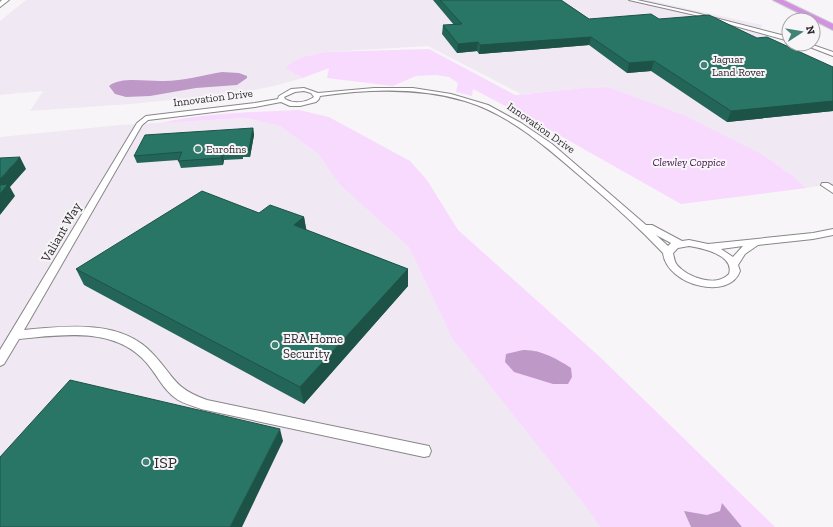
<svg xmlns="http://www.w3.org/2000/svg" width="833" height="527" font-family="'Zilla Slab',serif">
	<rect width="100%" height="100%" fill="#f8f5f8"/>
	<path fill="#f0e8f2" d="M26 0H648L762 25 759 33 833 67V184L806 188 793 176 762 154 684 115 608 87 584 88 521 94 428 46 326 52 310 55 285 68 303 78 274 86 233 94 131 104 30 111 43 91 0 95V21Z
		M246 118 280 126 320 154 340 185 409 247 453 340 540 436 600 527H0V137L119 125Z"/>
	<path fill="#f7dafe" d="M429 49 515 95 584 88 608 87 684 115 762 154 793 176 806 188 681 204 543 126 473 89 472 96 456 92 458 83 449 77 436 75 416 76 393 86 327 78 329 68 303 78 285 68C297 57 311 55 326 52Z
		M299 110 329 117 410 161 427 180 458 230 601 358 775 527H600L585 505 466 355 453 340 409 247 340 185 319 154 280 126 246 118 160 123C206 113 253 112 299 110Z"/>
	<path fill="#be99c8" d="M222 72 239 73 247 76V78L237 85 196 88 150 96 126 97 115 94 109 86C121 76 149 82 164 81 183 81 203 75 222 72Z
		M523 350C539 349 558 359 571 368L572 377 568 384H553L514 372 505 362 506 354Z
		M722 503 742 527H691L684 511 707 515 720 511Z"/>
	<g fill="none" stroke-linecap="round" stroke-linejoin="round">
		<g stroke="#888689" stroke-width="2">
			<path id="street" d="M629 0H637L696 13 789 37V41L695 15Z
				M802 44H810L833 52V56Z
				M304 88 318 93 374 88H413L451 94 488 105 521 123 552 144 646 225H652L682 241 689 240 708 244 813 233 833 229V235L813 239 758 245 745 254 738 265 740 271C730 301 667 286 663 253 639 228 614 205 588 183 551 151 512 115 465 101 418 87 368 89 320 96L319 99 316 102 300 106H290L281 102 255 107 148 120 142 125 24 330C65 326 121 319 152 353 175 377 173 388 207 400L424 445 429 446 431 451 429 456 424 457 201 409C194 406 185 404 178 400 162 390 156 371 142 358 110 327 60 335 19 339L4 364 0 366V350L137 123 146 116 255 103 278 99 279 96 291 89ZM304 91 311 93 314 97C305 103 294 104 285 99L284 97 295 92ZM656 235 671 243 668 246ZM689 246C702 248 735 255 729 274 716 288 687 277 677 265 674 261 674 257 673 253L678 248ZM743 246 733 257 721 249Z
				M822 183H828L833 186V193L821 185Z"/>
		</g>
		<g stroke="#888689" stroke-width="2">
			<path id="secondary" d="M2 0H9L0 7V2Z"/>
		</g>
		<g stroke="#d0d0d0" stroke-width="2">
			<path id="highway" d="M773 0H783L833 24V30Z"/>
		</g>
		<use href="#street" fill="#fff" fill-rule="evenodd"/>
		<use href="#secondary" fill="#fff" fill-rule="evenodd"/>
		<use href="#highway" fill="#d193e1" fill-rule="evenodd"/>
	</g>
	<path fill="#236558" d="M433 0H561L589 19H659L757 38 833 67V111L727 122 651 71 627 73 589 45 479 54 477 51 457 53 442 34 443 25H454Z
		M253 128 254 135 250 157H243V159L224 160 223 165 181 168 178 160 137 163 134 156Z
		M259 213 304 217 306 230 408 269V286L304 404 84 285 76 269Z"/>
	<path fill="#1d5347" d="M591 37 589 45 479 54 480 45Z
		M478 42 477 51 457 53 458 44Z
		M654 61 651 71 627 73 629 63Z
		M833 101V111L727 122 731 111Z
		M253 128 254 135 250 157 249 149Z
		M222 152 224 160 223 165 221 158Z
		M20 157 26 169 10 187 15 196 0 215V179Z
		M304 217 307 233 294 225Z
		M408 269V286L304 404 300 387Z
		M280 429 283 441 242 527H230Z"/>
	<path fill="#297666" stroke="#1d5347" d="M440 0H561L589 19 651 14 659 19 709 15 757 38 767 37 833 67V101L731 111 654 61 629 63 591 37 480 45 478 42 458 44 443 25 462 24Z
		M253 128 249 149H242L241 151 222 152 221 158 178 161 182 152 134 156 145 135Z
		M20 157 0 179V158Z
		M8 184 0 194V185Z
		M202 191 259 213 270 205 304 217 294 225 408 269 300 387 76 269Z
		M70 380 280 429 230 527H0V457Z"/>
	<g fill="#418375" stroke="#f8f5f8" stroke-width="1.5">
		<circle cx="704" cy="65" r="4"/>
		<circle cx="198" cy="149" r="4"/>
		<circle cx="275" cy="345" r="4"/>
		<circle cx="146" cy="462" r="4"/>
	</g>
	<g text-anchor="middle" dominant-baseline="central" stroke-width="4" stroke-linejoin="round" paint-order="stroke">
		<g font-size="11" fill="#2a292b" stroke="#f8f5f8" text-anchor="start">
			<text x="712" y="59">Jaguar<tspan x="712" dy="13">Land Rover</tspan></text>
			<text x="206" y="149">Eurofins</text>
		</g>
		<g font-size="11" fill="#2a292b" stroke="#f8f5f8">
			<text transform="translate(213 98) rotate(-7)">Innovation Drive</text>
			<text transform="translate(541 128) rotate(35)">Innovation Drive</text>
		</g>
		<g font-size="11" font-style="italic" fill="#43144e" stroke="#f8f5f8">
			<text x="689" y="162">Clewley Coppice</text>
		</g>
		<g font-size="13" fill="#2a292b" stroke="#f8f5f8">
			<text transform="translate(61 232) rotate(-60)">Valiant Way</text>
		</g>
		<g font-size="13" fill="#2a292b" stroke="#f8f5f8" text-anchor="start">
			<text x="283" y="338">ERA Home<tspan x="283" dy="15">Security</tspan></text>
		</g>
		<g font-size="16" fill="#2a292b" stroke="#f8f5f8" text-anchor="start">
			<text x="154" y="462">ISP</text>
		</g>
	</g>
	<g transform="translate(801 32) rotate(78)"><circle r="19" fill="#f8f5f8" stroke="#a6a3a6"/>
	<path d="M0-3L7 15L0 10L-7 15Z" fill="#418375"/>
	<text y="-6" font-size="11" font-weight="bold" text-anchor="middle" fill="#2a292b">N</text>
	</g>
</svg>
